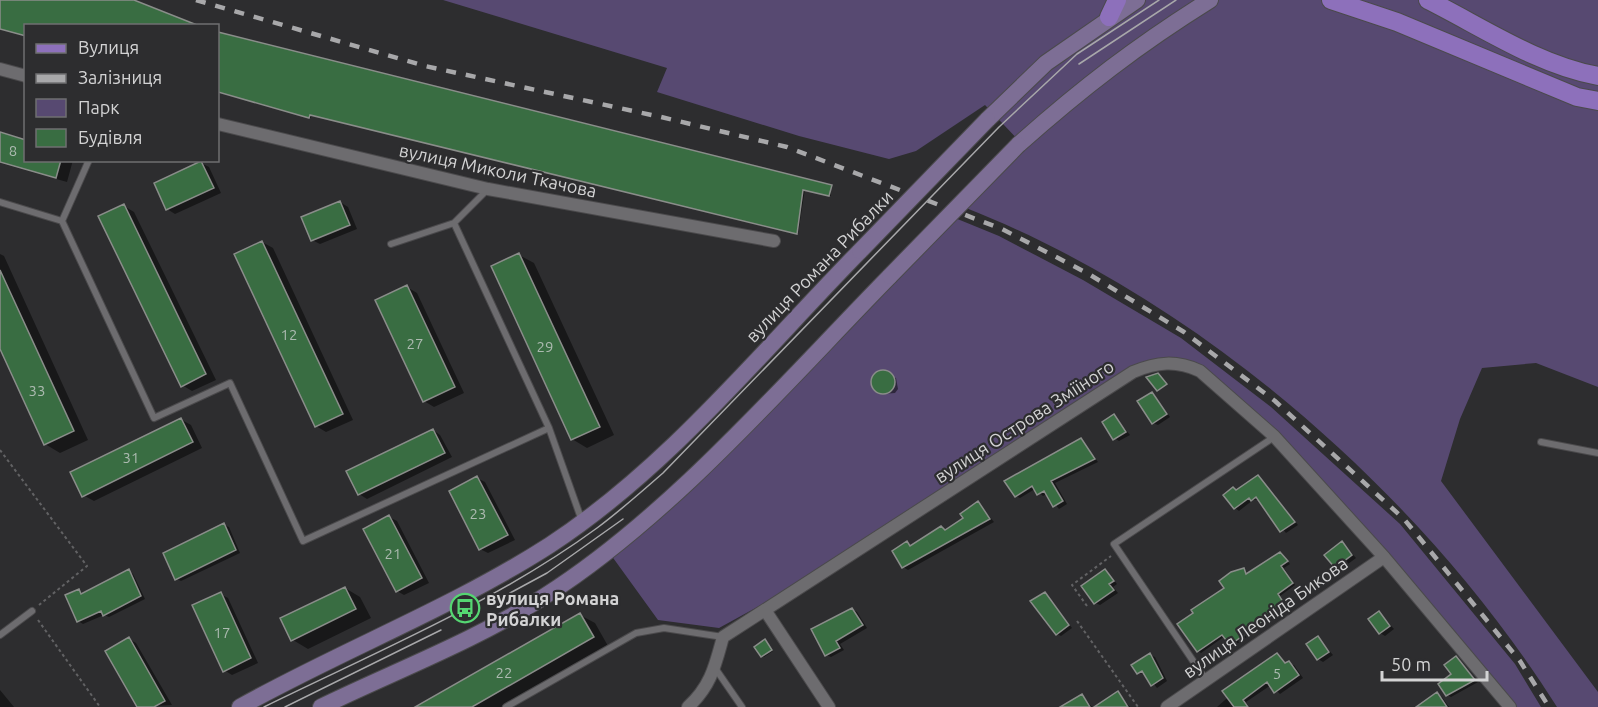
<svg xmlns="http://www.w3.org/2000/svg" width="1598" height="707" font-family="Ubuntu,sans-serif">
	<rect width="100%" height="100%" fill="#2d2d2f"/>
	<path fill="#574971" d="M443 0H1598V387L1536 363 1482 368 1460 419 1441 481 1598 692V707H1557C1423 495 1200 300 966 208L1023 145 985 105 916 151 889 159 799 136 657 92 667 68Z
		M955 218 999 236 1083 280 1181 338 1271 407 1400 524 1515 664 1541 707H1514L1385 554 1199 367H1131L761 605 719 628 658 620 611 555Z"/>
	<path fill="#0007" d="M0 0H130L194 26H26L0 28Z
		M218 33 831 186V196L805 189 798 234 311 115V118L218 90Z
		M0 134 26 160H73L67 182 0 163Z
		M201 163 209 167 221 193 175 214 167 209Z
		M340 202 348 207 357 229 320 244 312 240Z
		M124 206 134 212 216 380 192 391 182 385Z
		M262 242 273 248 353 420 326 432 316 426Z
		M0 254 4 256 88 440 60 453 45 444 0 345Z
		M519 255 534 263 614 435 587 448 572 439Z
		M407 287 417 293 464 393 434 407 424 401Z
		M879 372 896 378 898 389 895 393 883 394 878 391 873 381Z
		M1152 393 1170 417 1158 425 1153 423Z
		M1114 416 1130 435 1119 441 1114 438Z
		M180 419 191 425 202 448 94 501 83 495Z
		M433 430 440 435 452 457 367 499 359 494Z
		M1081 440 1098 462 1055 483 1067 504 1059 509 1047 494 1043 496 1035 489 1020 498 1016 496Z
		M1258 477 1298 525 1286 533 1260 500H1253L1239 511 1235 508 1238 491Z
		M477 478 485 482 515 540 488 553 480 549Z
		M978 503 994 522 908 570 903 567 894 551 907 543 912 546 941 527 946 530 965 519Z
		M389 517 397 521 429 583 404 595 397 591Z
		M224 525 229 527 240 553 181 581 177 579Z
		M1342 543 1356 558 1340 570 1336 567Z
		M1280 553 1290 564 1284 568 1295 585 1280 596 1288 608 1234 646 1225 636 1201 653 1198 651 1226 588 1243 570 1248 574Z
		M1105 570 1117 584 1113 587 1118 593 1100 605 1095 603Z
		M129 571 133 574 145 599 109 617 104 615 83 624 78 621 79 591 84 594Z
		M345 588 360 597 371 618 308 649 293 640Z
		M220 594 228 598 258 663 232 675 224 670Z
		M1045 594 1072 628 1061 636 1057 634Z
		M852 609 857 612 867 628 840 644 844 650 831 657 826 655Z
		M1379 613 1394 629 1385 636 1380 633Z
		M580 615 595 623 608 646 501 707H418Z
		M1318 638 1333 655 1323 662 1318 659Z
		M129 639 136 643 172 705 139 707Z
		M765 641 773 651 764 657 762 656Z
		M1277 654 1287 664 1294 665 1303 678 1280 694 1271 685 1246 702 1249 707H1217Z
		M1150 655 1155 657 1167 681 1157 688 1146 674 1138 673Z
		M1456 658 1478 682 1451 697 1447 695Z
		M0 690 14 707H0Z
		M1118 693 1130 707H1097Z
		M1437 694 1442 697 1449 707H1431Z
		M1082 695 1092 707H1063Z"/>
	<path fill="#396d42" stroke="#8a8d8a" stroke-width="1.5" d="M0 0H134L197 25 26 26V36L0 29Z
		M218 32 832 185 829 196 803 190 797 234 310 115 309 118 218 92Z
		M0 132 26 140V160H61L56 178 0 162Z
		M201 161 214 188 166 210 154 183Z
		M340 201 350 225 311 241 301 217Z
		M124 204 206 374 181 387 98 216Z
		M262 241 343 414 315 427 234 254Z
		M519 253 600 427 571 440 491 266Z
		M0 270 74 431 44 445 0 349Z
		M407 285 455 387 423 402 375 300Z
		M871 382a12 12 0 1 1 24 0a12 12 0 1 1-24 0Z
		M1158 373 1167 384 1157 391 1146 377Z
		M1152 392 1167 414 1152 424 1137 401Z
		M1114 414 1126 432 1113 440 1102 422Z
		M181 418 193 442 82 497 70 472Z
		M433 429 445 453 358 495 346 471Z
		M1081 438 1095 459 1051 481 1063 501 1053 507 1044 491 1037 495 1032 486 1015 497 1004 481Z
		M1258 475 1295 522 1280 532 1256 497 1251 501 1249 498 1234 509 1223 495 1233 487 1236 490Z
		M477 476 508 535 479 550 449 491Z
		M978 501 990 519 902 568 892 551 907 541 910 546 941 526 945 530 963 518 960 514Z
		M389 515 422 578 396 592 363 529Z
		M224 523 236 550 175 580 163 553Z
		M1342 541 1352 555 1335 568 1324 555Z
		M1280 552 1288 561 1281 566 1293 583 1278 594 1285 605 1230 645 1222 635 1197 652 1177 624 1193 613 1191 610 1224 588 1219 581 1231 572 1244 568 1246 574Z
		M129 569 141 596 103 616 101 611 77 622 65 595 79 589 81 594Z
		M1105 569 1114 581 1109 584 1114 590 1094 604 1081 586Z
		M345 587 356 609 291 641 280 618Z
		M221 592 251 658 223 672 192 605Z
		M1045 592 1069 625 1056 635 1030 601Z
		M852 608 863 625 836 641 840 648 825 656 811 629Z
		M1379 611 1390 626 1379 634 1368 619Z
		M580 613 594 637 472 707H415Z
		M1318 636 1329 652 1317 660 1306 644Z
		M129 637 165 701 154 707H137L105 651Z
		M765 639 772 650 761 657 754 647Z
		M1150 653 1163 678 1151 686 1142 671 1137 674 1131 665Z
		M1277 653 1285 663 1289 661 1299 675 1274 693 1267 682 1243 700 1248 707H1234L1222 691Z
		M1456 656 1475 680 1446 696 1438 684 1451 674 1444 665Z
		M1118 691 1128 707H1094Z
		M1437 692 1447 707H1416Z
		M1082 694 1090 707H1060Z"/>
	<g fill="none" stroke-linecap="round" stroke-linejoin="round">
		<g stroke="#4b4a4c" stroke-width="8">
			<path id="lane" d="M0 202 62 221 89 160
				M62 221 154 418 230 383 303 541 549 428 454 223 391 244
				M454 223 488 189
				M549 428 582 521
				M1541 442 1598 453
				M0 635 32 611
				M715 668 742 707
				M1206 680 1114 544 1274 437
				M506 707 636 633 664 628 723 637"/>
		</g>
		<g stroke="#4b4a4c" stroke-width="14">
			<path id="street" d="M0 69 26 76
				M218 124 488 189 774 241
				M765 610 829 707
				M688 707C711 686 715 666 723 637L1133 372C1157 362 1176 360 1200 371L1274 436 1384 557 1510 707
				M1167 707 1384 557"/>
		</g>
		<g stroke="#4b4a4c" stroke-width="18">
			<path id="secondary" d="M987 120 1046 63 1137 0
				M1018 145C1082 88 1138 45 1210 0
				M240 707C342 650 452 608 550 545 669 467 761 352 860 251
				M321 707C395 671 475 641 545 596 671 516 785 383 890 276"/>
		</g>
		<g stroke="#4b4a4c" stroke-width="20">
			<path id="primary" d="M1331 0 1397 22 1577 97 1598 101
				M1428 0C1482 27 1538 65 1598 76
				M1109 17 1117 0"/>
		</g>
		<path stroke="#626264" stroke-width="2" stroke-dasharray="3 3" stroke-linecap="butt" d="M0 450 87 566 39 605
			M1087 606 1072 585 1111 556
			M38 620 100 707
			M1077 621 1138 707"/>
		<use href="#lane" stroke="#6d6c6f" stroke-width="6"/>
		<use href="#street" stroke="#6d6c6f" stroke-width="12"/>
		<use href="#secondary" stroke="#7d6e95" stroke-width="16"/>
		<use href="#primary" stroke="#8d70bb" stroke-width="18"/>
		<path stroke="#a8a8aa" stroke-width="1.5" d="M1079 64 1176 0
			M510 593 547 573 623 519
			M264 707C376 652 496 602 597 528 620 511 641 492 663 473L999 127 1077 54 1159 0
			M285 707 441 630"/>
		<path stroke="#a8a8aa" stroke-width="4.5" stroke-dasharray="10 10" stroke-linecap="butt" d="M196 0 425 66 661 117 787 147 1002 229 1087 273 1184 332 1275 401 1404 519 1520 661 1549 707"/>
		<g stroke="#4b4a4c" stroke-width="18" stroke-linecap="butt">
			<path id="secondary-bridge" d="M860 251 987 120
				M890 276 1018 145"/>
		</g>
		<use href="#secondary-bridge" stroke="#7d6e95" stroke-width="16"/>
	</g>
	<defs>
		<g id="bus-ring" transform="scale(1.5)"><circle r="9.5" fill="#2d2d2f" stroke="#55d672" stroke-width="1.5"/><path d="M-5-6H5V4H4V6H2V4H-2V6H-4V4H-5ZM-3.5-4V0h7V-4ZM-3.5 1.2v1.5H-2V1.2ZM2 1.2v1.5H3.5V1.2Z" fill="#55d672"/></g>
	</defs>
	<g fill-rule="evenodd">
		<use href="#bus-ring" x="465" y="608"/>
	</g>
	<g text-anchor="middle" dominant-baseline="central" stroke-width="4.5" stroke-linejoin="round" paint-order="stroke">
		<g font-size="15" fill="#acbab0">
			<text x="13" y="150">8</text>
			<text x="289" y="334">12</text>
			<text x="415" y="343">27</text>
			<text x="545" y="346">29</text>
			<text x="37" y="390">33</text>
			<text x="131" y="457">31</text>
			<text x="478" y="513">23</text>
			<text x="393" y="553">21</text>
			<text x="222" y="632">17</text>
			<text x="504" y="672">22</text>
			<text x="1277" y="673">5</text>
		</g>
		<g font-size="18" fill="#d3d3d4" stroke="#2d2d2f">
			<text transform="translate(498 170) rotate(12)">вулиця Миколи Ткачова</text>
			<text transform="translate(819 266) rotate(-46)">вулиця Романа Рибалки</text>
			<text transform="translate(1024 421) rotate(-33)">вулиця Острова Зміїного</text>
			<text transform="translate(1265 617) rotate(-35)">вулиця Леоніда Бикова</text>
		</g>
		<g font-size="18" font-weight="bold" fill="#d3d3d4" stroke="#2d2d2f" text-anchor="start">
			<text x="486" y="598">вулиця Романа<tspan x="486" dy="21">Рибалки</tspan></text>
		</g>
	</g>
	<rect x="24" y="24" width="195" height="138" fill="#2d2d2f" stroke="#6f6f71" stroke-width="1.5"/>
	<rect x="36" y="44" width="30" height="9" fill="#8d70bb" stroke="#6f6f71" stroke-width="1.5"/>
	<text x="78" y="54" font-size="18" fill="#d3d3d4">Вулиця</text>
	<rect x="36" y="74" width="30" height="9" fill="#a8a8aa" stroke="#6f6f71" stroke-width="1.5"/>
	<text x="78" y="84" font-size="18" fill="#d3d3d4">Залізниця</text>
	<rect x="36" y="99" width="30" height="18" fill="#574971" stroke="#6f6f71" stroke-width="1.5"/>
	<text x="78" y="114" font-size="18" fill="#d3d3d4">Парк</text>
	<rect x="36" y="129" width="30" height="18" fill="#396d42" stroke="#6f6f71" stroke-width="1.5"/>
	<text x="78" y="144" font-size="18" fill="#d3d3d4">Будівля</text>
	<path d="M1382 671v9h105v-9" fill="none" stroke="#d3d3d4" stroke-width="3"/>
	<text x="1391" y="671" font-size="18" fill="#d3d3d4" stroke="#2d2d2f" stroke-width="4.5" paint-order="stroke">50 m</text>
</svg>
